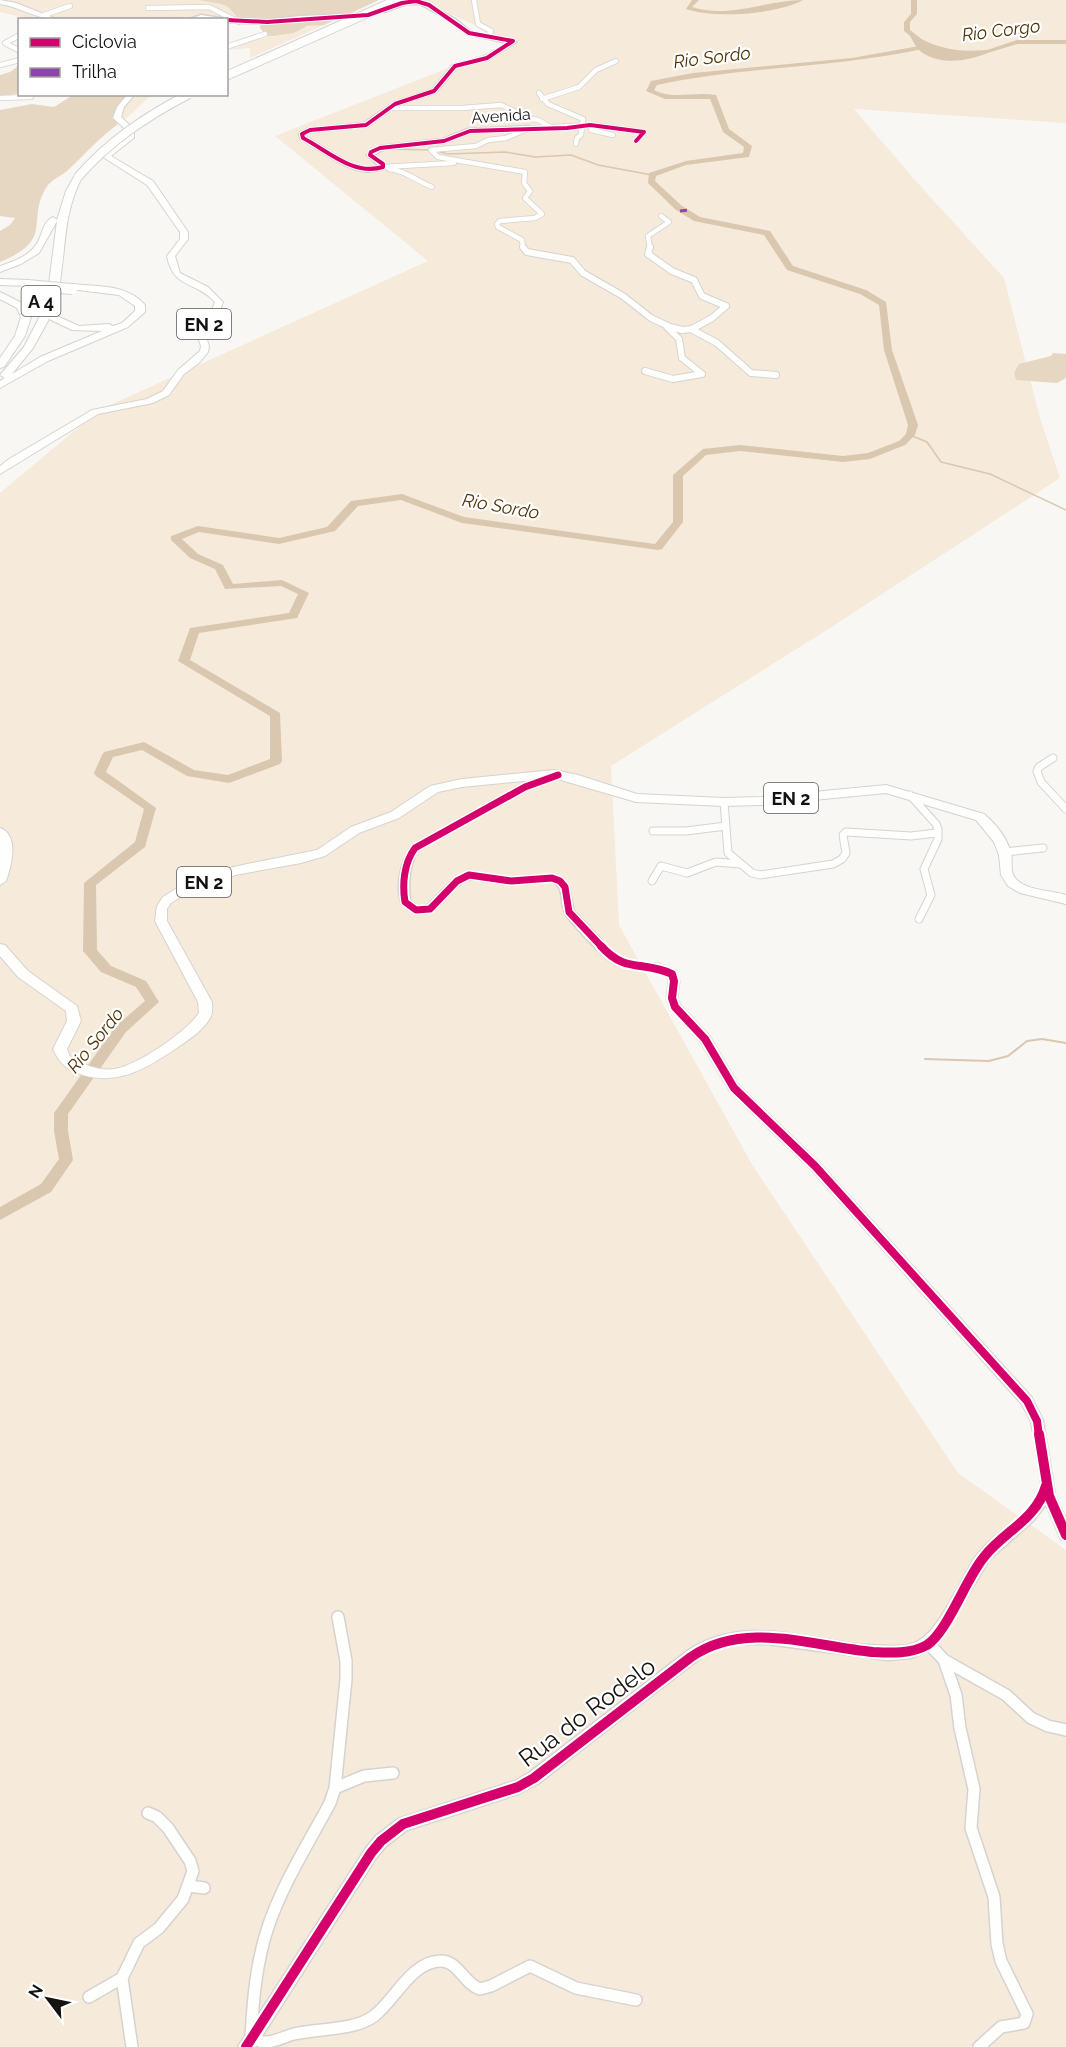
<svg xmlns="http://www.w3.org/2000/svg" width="1066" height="2047" font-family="Raleway,sans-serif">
	<rect width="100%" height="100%" fill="#f9f7f4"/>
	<path fill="#f6eada" d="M0 0H374L227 20H33L0 12Z
		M421 0H1066V123L854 109 914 179 1004 278 1040 418 1060 478 830 628 611 766 619 925 753 1166 958 1473 1066 1550V2047H0V493L99 410 428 261 275 136 512 43Z
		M315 25H324L250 58V48L227 50 232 48 231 46 266 35 272 37 294 33 301 28Z
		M135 95H152C140 104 134 114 122 121L120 116 122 108Z"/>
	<path fill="#e6d7c2" d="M162 0H379L347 15 269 20 239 19 227 6 221 4 199 0Z
		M341 17 324 25 307 26 294 33 274 36H267L260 28 261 22Z
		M19 65V93L0 97V75L10 72Z
		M73 95H130L114 118 118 124C99 138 84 155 67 171 61 176 53 179 48 185 24 220 57 239 0 262V231L10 225 15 218 0 216V110L32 104 54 107Z
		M1053 353 1066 354V378L1057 383 1016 380 1014 373 1019 364 1051 356Z"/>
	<path fill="#dac7af" d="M907 31C939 51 960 53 997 49 974 60 942 68 920 51 915 47 911 36 907 31Z"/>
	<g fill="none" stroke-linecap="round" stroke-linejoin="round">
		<path stroke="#dac7af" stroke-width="1.5" d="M390 149 432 150
			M437 151 447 154 505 152 535 157 571 155 598 165 652 175
			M910 435 927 442 941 462 990 474 1066 510"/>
		<path stroke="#dac7af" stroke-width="2" d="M925 1059 989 1061 1008 1056 1027 1041 1042 1039 1066 1043"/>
		<path fill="#dac7af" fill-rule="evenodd" d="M692 0H699L692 7C729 19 767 0 803 0 778 14 714 19 686 9Z
			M911 0H917V14L910 22V30L924 41V43H920L904 31V22L911 14Z
			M1017 40H1066V44H1017L981 55 978 53Z
			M925 45 927 48C838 68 746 66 657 85L654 90C673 100 695 91 716 95L729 129 752 146 749 157 686 165 656 176 655 181 682 206 700 217 770 231 793 266 866 290 886 302 892 350 918 425 915 435 905 445 870 459 843 462 740 451 706 455 683 476V522L662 549 658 550 462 523 401 500 358 506 335 531 279 544 199 532 182 539 198 554 223 565 233 584 282 580 309 593 297 618 199 633 190 660 280 713 282 761 280 764 229 783 187 776 142 750 113 757 106 772 156 808 145 847 96 885 97 950 111 966 146 981 159 1002 126 1032 68 1114V1131L73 1160 51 1192 0 1220V1207L41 1184 59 1159 54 1131V1113L116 1026 145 1001 136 987 101 972 83 951 84 883 135 842 144 809 96 776 94 773 102 755 104 752 144 742 194 770 228 775 270 759V716L178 661 190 628 289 613 298 594 281 586 225 589 215 569 190 558 171 540V536L198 526 279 538 327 527 351 501 402 494 464 517 655 544 673 522V475L703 449 740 445 843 456 868 453 899 441 906 434 908 425 884 350 879 305 860 294 787 270 764 235 694 221 676 210 648 183 649 173 686 161 743 153 744 147 723 132 710 99H665L646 91 651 81 693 73 852 58Z"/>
		<g stroke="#d5d3d1" stroke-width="6">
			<path id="minor-far3" d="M474 0 478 24 491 31 487 37
				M148 8 209 7 239 22
				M44 15 70 6
				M20 35 5 43 20 51
				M226 47 265 34
				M0 65 20 60
				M539 93 548 104 583 119 581 135 577 138 576 144
				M0 98 31 97
				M542 99 579 87 596 70 616 61
				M389 108H462L501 105 514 111 519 117 538 120 552 128
				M591 130 613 135
				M383 167 454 163
				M389 169C404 170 417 181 432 187
				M523 248 522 240 498 227 497 224 500 221 535 218 542 214 525 198 530 191 524 183 525 172 438 157 431 150 476 146 488 140 506 138 530 128 592 125 644 132 636 141
				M650 248 648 236 669 222 661 216"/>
		</g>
		<g stroke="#d5d3d1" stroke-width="8">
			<path id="minor-far2" d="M523 247 527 252 572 260 583 273 623 296 651 318 670 327 682 330 692 329 712 318 726 306 702 296 694 280 672 271 648 254 650 247
				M691 329 717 343 751 373 776 375
				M645 371 673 379 702 374 682 358 679 339 667 327"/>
		</g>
		<g stroke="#d5d3d1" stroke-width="9">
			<path id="minor-far1" d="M1053 758 1039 767 1037 771 1041 782 1066 809
				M724 802 728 853 752 873 760 875 833 864 842 859 846 853 843 835 846 832 911 836 936 833 938 829 936 824 910 795
				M653 831H686L726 826
				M1005 852 1043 848
				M652 881 661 866 687 873 716 862 740 864
				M919 919 931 895 924 869 938 839V831"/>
		</g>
		<g stroke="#d5d3d1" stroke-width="14">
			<path id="minor" d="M338 1617 346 1661V1679L335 1788 330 1803C308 1844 283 1883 268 1927 256 1963 253 2000 251 2037 255 2039 259 2042 264 2042 274 2043 285 2036 294 2034 319 2028 354 2031 374 2016 395 2000 411 1962 440 1961 458 1960 464 1984 480 1989L491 1986 530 1966 576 1988 636 2000
				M928 1643 944 1660 1006 1695 1031 1718 1048 1726 1066 1730
				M944 1660 956 1695 960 1728 974 1789 971 1828 994 1897 997 1944 1001 1961 1027 2014 1024 2023 1001 2027 979 2047
				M335 1788 364 1776 393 1773
				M189 1886 204 1888
				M89 1997 122 1978
				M132 2047 122 1978 139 1943 159 1928 183 1899 193 1871 190 1861 168 1828 157 1817 148 1813"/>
		</g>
		<g stroke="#d5d3d1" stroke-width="3">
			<path id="tertiary" d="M405 0 423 1 455 19 471 32 516 42 489 59 457 67 436 92 397 105 368 126 310 132 305 135 306 137C326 148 354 174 379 166L367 155 381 146 443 139 468 129 530 126 532 127V129L469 133 444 143 384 149 374 155 386 167C358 183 325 152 301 139L299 134 307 129 364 123 393 103 432 90 453 65 485 57 508 43 467 34 451 21 420 4H406L384 12 379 11Z
				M364 14 366 17 300 20 267 24 226 22V20H224L226 18 267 20 300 16Z
				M201 15 221 18 223 20H187Z
				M558 772 561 773 563 775 561 777 528 789 418 850C409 865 408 884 410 901L418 907 427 906 454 879 469 872 511 878 552 875 563 879 568 885 574 911 615 955 626 961 659 964 676 971 679 981 677 998 680 1005 709 1036 738 1085 819 1163 1031 1397 1043 1421 1055 1496 1066 1520V1541L1061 1539 1046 1504 1034 1520 989 1560 940 1641 932 1649 911 1658 887 1660 767 1644H739L718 1648 702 1657 639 1705 539 1783 518 1794 407 1830 386 1846 376 1858 255 2047H238L366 1848 376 1836 398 1819 515 1781 529 1773 686 1652C743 1613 805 1640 867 1645 881 1646 894 1647 908 1645 939 1640 960 1577 978 1554 995 1531 1037 1514 1041 1484 1041 1477 1033 1429 1031 1421 1029 1416 1025 1410 1023 1405L811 1169 730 1091 701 1042 670 1007 667 998 669 981 667 976C648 967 623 973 606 958 598 951 569 921 565 913 559 902 566 887 551 881 528 883 509 884 485 881 479 880 473 878 467 880 440 892 438 931 402 904 395 886 401 861 412 846L522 785Z"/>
		</g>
		<g stroke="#d5d3d1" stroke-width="2">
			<path id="primary" d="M0 0 16 3 59 20C39 20 20 7 0 4Z
				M128 94H135L124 107 121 117 134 129V138L111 156 153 181 188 232V239L175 256 180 273 208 287 223 302 219 313 204 330 209 346 208 352 200 362 184 374 169 395 153 403 98 414 0 474V466L9 459 92 410 147 399 163 391 178 370 200 351 201 346 195 330 212 310 215 302C196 281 173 289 167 256L180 239V232L147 185 103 157 106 150 126 137V130L113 118 117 107Z
				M554 770 578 775 637 794 724 798 761 797 886 785 984 814C996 824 1007 838 1011 853 1013 862 1009 873 1017 880 1028 891 1051 890 1066 895V904L1020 893 1008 886 1001 875 999 855 994 842 976 820 886 793 761 805 724 806 636 802 554 778 462 787 438 792 399 818 359 833 325 856 301 863 235 875 185 894 171 903 167 909V921L212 1002C212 1007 213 1011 211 1016 205 1029 190 1039 178 1047 149 1067 119 1086 83 1075 67 1070 60 1064 53 1049L67 1021 66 1011 18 977 0 956V944L5 945 28 971 77 1006 81 1021 67 1049 70 1057C83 1065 99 1071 115 1069 138 1065 186 1032 199 1013L198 1002 155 921 157 906 163 897 177 888 233 867 317 850 351 827 391 812 430 786 462 779Z
				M0 828C20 835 11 867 6 881L0 885Z"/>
		</g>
		<g stroke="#d5d3d1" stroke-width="2">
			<path id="motorway" d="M75 175 82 177C61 218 67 254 57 297L60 299 57 316 79 326 109 324 113 326 122 323 135 311V306L119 295 70 289V285L73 284C99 287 127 284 145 305V312L128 327 48 361 0 388V381L5 378 0 375 24 347 41 314 48 292 57 221 39 253 21 264 0 272V266C12 262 27 257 35 246 43 237 41 223 53 217L57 220 66 191ZM49 319 72 330 102 331 40 357 12 374 33 348Z
				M0 279 28 280 33 283 28 286 0 285Z
				M0 292 24 304 31 317 25 336 4 367 0 368V358L15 336 21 317 17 308 0 299Z"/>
		</g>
		<use href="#minor-far3" stroke="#fefefd" stroke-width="4.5"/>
		<use href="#minor-far2" stroke="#fefefd" stroke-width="6"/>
		<use href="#minor-far1" stroke="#fefefd" stroke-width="7"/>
		<use href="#minor" stroke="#fefefd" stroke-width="11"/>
		<use href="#tertiary" fill="#fefefd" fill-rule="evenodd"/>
		<use href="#primary" fill="#fefefd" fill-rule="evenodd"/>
		<use href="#motorway" fill="#fefefd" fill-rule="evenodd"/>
		<g stroke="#d5d3d1" stroke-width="10" stroke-linecap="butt">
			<path id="motorway-bridge-far1" d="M226 76 397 0
				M78 177C109 141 147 116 189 94"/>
		</g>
		<g stroke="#d5d3d1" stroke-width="12" stroke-linecap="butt">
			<path id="motorway-bridge" d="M27 285 72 289"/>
		</g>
		<use href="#motorway-bridge-far1" stroke="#fefefd" stroke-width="8"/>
		<use href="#motorway-bridge" stroke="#fefefd" stroke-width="10"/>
		<path stroke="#8e44ad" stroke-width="3" stroke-dasharray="7 3" stroke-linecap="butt" d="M680 211 689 210"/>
		<g stroke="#fff" stroke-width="6">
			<path id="cycleway-far3" d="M226 20 267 22 368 15 402 3 416 1 429 5 469 33 513 41 487 58 455 66 434 91 395 104 366 125 310 130 302 134 303 138C328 151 353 176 383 167V164L370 155 371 152 380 148 444 141 470 131 567 128 590 125 644 132 636 141"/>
		</g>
		<g stroke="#fff" stroke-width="10">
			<path id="cycleway-far2" d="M558 775 525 787 415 848C404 863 402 884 405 902L416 910 430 909 457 881 469 875 511 881 552 878 560 881 565 887 569 912 602 947"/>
		</g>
		<g stroke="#fff" stroke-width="12">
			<path id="cycleway-far1" d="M601 946C626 974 642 960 672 974L674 981 672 998 675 1007 705 1039 734 1088 815 1166 1027 1401 1037 1421 1039 1436"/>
		</g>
		<g stroke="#fff" stroke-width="14">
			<path id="cycleway" d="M1039 1434 1049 1496 1066 1535
				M246 2047 371 1853 381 1841 403 1824 518 1787 534 1778 691 1657C745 1619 814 1647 873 1652 891 1653 911 1654 927 1645 948 1631 966 1578 984 1557 1004 1531 1036 1520 1046 1486"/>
		</g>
		<use href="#cycleway-far3" stroke="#d6006c" stroke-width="4"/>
		<use href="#cycleway-far2" stroke="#d6006c" stroke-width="7"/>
		<use href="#cycleway-far1" stroke="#d6006c" stroke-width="8"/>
		<use href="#cycleway" stroke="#d6006c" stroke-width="10"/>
	</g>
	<g text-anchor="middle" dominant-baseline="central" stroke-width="4.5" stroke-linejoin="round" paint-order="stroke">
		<g font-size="16" fill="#141311" stroke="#fff">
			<text transform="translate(501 116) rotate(-4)">Avenida</text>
		</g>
		<g font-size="18" font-style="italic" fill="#4f3407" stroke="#fff">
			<text transform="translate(1001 30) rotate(-7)">Rio Corgo</text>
			<text transform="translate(712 57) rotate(-7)">Rio Sordo</text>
			<text transform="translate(501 506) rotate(10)">Rio Sordo</text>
			<text transform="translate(95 1040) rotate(-51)">Rio Sordo</text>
		</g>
		<g fill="#fff" stroke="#5a5a58" stroke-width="1.5">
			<rect x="21.5" y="286" width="39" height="30" rx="4.5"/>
			<rect x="177" y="309" width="54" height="30" rx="4.5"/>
			<rect x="764" y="783" width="54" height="30" rx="4.5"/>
			<rect x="177" y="867" width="54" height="30" rx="4.5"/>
		</g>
		<g font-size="18" font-weight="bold" fill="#141311">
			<text x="41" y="301">A 4</text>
			<text x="204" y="324">EN 2</text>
			<text x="791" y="798">EN 2</text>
			<text x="204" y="882">EN 2</text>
		</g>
		<g font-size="24" fill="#141311" stroke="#fff">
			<text transform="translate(587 1712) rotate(-37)">Rua do Rodelo</text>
		</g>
	</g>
	<rect x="18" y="18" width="210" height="78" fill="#ffffff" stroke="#a1a1a0" stroke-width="1.5"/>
	<rect x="30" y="38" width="30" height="9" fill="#d6006c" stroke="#a1a1a0" stroke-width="1.5"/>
	<text x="72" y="48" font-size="18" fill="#141311">Ciclovia</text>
	<rect x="30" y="68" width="30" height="9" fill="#8e44ad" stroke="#a1a1a0" stroke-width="1.5"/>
	<text x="72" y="78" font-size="18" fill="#141311">Trilha</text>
	<g transform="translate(48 1999) rotate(302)" stroke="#ffffff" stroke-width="4.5" paint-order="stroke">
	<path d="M0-4.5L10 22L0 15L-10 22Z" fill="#141311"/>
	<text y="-9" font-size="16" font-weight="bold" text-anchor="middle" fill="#141311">N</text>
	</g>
</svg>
